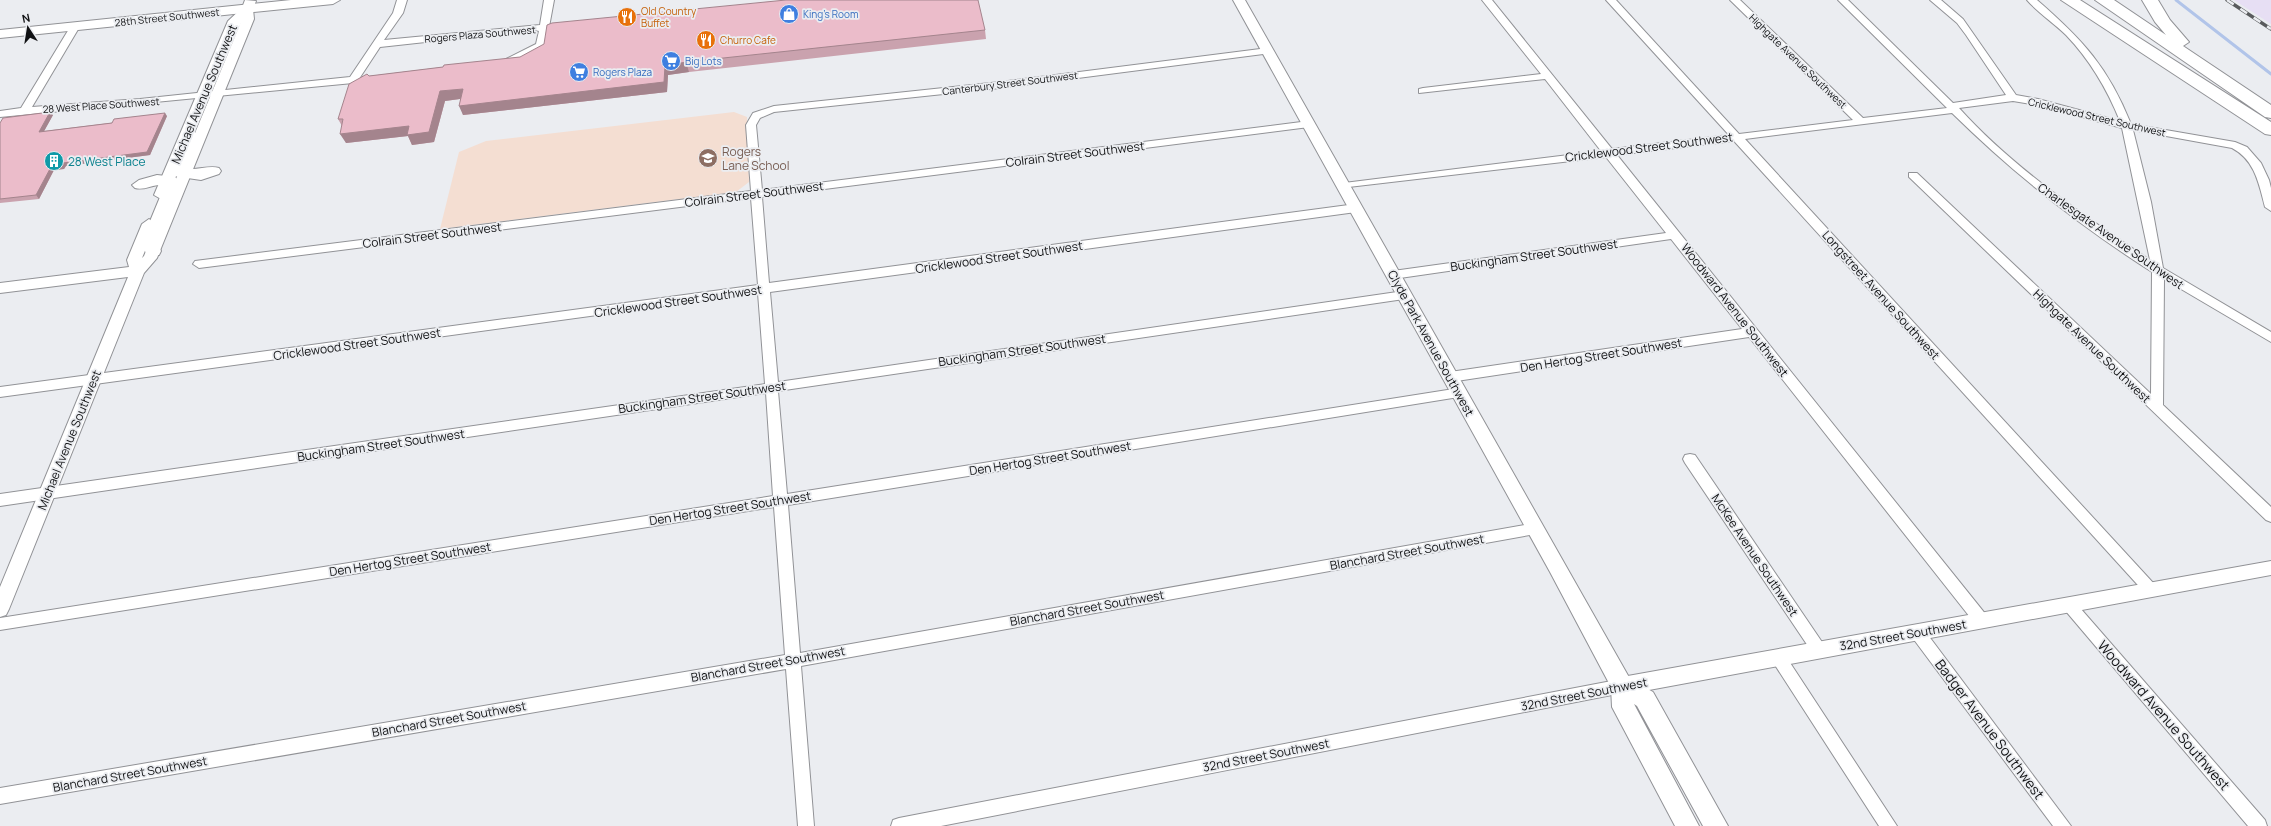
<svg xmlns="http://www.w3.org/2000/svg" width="2271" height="826" font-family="Manrope,sans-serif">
	<rect width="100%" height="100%" fill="#ebedf1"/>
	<path fill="#e7dff4" d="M2234 0H2271V24Z"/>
	<path fill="#f4ded2" d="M734 112 747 117 749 182 736 192 440 229 459 152 486 141Z"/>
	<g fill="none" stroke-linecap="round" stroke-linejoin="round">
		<path stroke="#b1c4e9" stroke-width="3" d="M2176 0 2271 74"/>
		<g stroke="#919296" stroke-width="2">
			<path id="minor" d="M397 0H407L403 13 384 40 540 25 544 0H554L549 27 564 25 569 28 564 31 548 32 544 47 503 67 498 64 500 62 536 44 539 31 535 30 380 47 357 82 353 83 0 117V111L21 108 72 24H78L80 26 32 107 140 99 350 77 393 13Z
				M1482 0H1492L1612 149 1729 135 1606 0H1616L1739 134 1853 120 1730 0H1740L1863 118 1947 108 1838 0H1848L1953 103 2006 95 1966 35 1957 23 1930 0H1941L1963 19 2016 95 2038 99 2120 121C2107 89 2090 60 2066 35 2054 23 2038 13 2027 0H2037C2083 40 2108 67 2131 124L2235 142 2247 147 2261 163 2269 180 2271 188V211L2265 207C2259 184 2255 160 2232 148L2133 130 2151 202 2163 268 2271 332V342L2164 279 2163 405 2271 507V522L2266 520 1909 177V173H1917L2151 394 2152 272C2080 226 2013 173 1952 113L1745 139 2156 586 2158 590 2156 594 2151 596 2146 594 1734 141 1617 155 1987 616 1989 621 1987 626 1982 627 1977 626 1749 337 1450 382 1446 380 1444 377 1450 372 1742 329 1671 239 1393 279 1389 278 1387 275 1389 272 1393 271 1666 233 1606 157 1340 188 1339 186 1340 184 1344 183 1601 151 1545 79 1419 93V89L1423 88 1541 74ZM2013 101 2037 105 2122 128 2150 260C2085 217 2011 166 1959 108Z
				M1268 48 1271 49V53L1000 88 774 112 760 118 756 125 762 190 1309 121 1314 124 1309 127 762 197 769 283 1356 204 1362 208 1356 212 770 292 778 382 1404 291 1410 295 1404 299 778 391 787 494 1460 388 1466 393 1465 396 788 505 800 653 1536 523 1541 525 1543 529 1541 533 801 666 814 826H798L786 669 0 804V788L785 655 774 507 0 630V618L773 496 766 393 0 506V494L765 384 758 293 0 397V387L758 285 751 198 199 268 193 264 195 261 751 191 746 125 753 113 774 106 1000 82Z
				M1690 454 1695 455 1824 645 1827 650 1824 655 1819 657 1814 655 1685 463 1683 459 1685 455Z
				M2069 599 2074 601 2265 820 2267 826H2248L2064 609 2062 605 2064 601Z
				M1917 625 1922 627 2071 826H2053L1912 637 1910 632 1912 627Z
				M1778 650 1783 652 1897 826H1879L1773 662 1770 657 1773 652Z
				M1622 679 1627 681 1630 686 1627 691 1622 693 941 826H891L893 820 899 818Z"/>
		</g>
		<g stroke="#919296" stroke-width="2">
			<path id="tertiary" d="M245 0 256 1 253 9 254 19 157 258 144 273 9 609 6 615 0 617V587L128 277 0 293V283L129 267 127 260 142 224 149 219 156 224 142 258 144 256 242 20 168 195 161 199 154 195 228 21 242 8Z
				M2271 561V575L1622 695 1615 692 1612 686 1615 680 1622 677Z"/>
		</g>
		<g stroke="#919296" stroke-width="2">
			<path id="secondary" d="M1233 0H1245L1630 679 1653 692 1728 826H1703L1637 706 1634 704 1699 826H1675L1612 707 1611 687 1550 572Z
				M188 128 195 132V146L188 169C199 170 210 165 219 168L221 171 219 174 201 180 174 176 172 173 181 146V132Z
				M157 175 175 177 181 183 157 243 161 251 159 255H147L141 243 165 185C154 183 145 191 135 188L132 185 139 180Z"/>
		</g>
		<g stroke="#919296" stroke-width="2">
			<path id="primary" d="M291 0H340L333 4 0 38V30Z"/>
		</g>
		<g stroke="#919296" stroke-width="2">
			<path id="motorway" d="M2061 0H2080L2271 122V135L2265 134Z
				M2095 0H2114L2166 35 2155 22 2142 0H2158L2170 20 2189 42 2183 46 2271 105V118L2265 117Z"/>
		</g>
		<use href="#minor" fill="#fff" fill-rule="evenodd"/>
		<use href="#tertiary" fill="#fff" fill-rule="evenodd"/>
		<use href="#secondary" fill="#fff" fill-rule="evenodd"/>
		<use href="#primary" fill="#fff" fill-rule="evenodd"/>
		<use href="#motorway" fill="#fff" fill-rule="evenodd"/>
		<g stroke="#595b5d" stroke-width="3.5">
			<path id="rail" d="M2227 0 2271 29"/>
		</g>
		<use href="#rail" stroke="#ebedf1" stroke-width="2.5" stroke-dasharray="8" stroke-linecap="butt"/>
	</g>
	<path fill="#caa2ae" d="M985 30 986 39 689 72 668 75 667 92 463 115 460 99 445 101 434 142 412 145 408 136 346 143 342 126 338 119 369 76 443 67 520 57Z
		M53 115 44 131 167 116 150 155 66 166 64 169 54 170 39 199 0 203V123Z"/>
	<path fill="#a4848d" d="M686 62 689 72 668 75 667 92 463 115 459 106 665 66Z
		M463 89 467 98 445 101 434 142 412 145 408 136 346 143 340 134 440 91Z
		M50 112 53 115 42 135 39 132Z
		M165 113 167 116 150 155 66 166 64 169 54 170 39 199 36 195 51 167Z"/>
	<path fill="#ebbcca" stroke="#a4848d" d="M786 0H978L985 30 686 62 665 66 664 82 459 106 463 89 440 91 429 132 407 135 409 126 340 134 343 119H338L349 84 367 74 369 76 443 67 444 65 520 57 544 44 547 25 552 23Z
		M50 112 39 132 112 123 114 119 165 113 147 152 63 163 62 166 51 167 36 195 0 199V123L3 118Z"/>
	<defs>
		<g id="shop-disc" transform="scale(1)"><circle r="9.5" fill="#3f7fe0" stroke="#ebedf1"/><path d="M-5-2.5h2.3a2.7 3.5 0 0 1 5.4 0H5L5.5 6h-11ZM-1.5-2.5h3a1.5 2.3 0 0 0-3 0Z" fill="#fff"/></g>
		<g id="restaurant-disc" transform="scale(1)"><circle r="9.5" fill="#e8710a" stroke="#ebedf1"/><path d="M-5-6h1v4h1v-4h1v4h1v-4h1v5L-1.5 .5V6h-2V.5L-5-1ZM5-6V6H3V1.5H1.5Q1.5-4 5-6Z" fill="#fff"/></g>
		<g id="supermarket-disc" transform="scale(1)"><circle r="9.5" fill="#3f7fe0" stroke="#ebedf1"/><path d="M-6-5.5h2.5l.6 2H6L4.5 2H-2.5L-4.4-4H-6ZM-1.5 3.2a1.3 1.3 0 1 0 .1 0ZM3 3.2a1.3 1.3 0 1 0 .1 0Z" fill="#fff"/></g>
		<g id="school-disc" transform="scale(1)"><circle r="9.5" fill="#8d6e63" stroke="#ebedf1"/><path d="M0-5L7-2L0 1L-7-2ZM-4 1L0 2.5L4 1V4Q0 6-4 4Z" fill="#fff"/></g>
		<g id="building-disc" transform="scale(1)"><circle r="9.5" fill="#0f9aa8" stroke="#ebedf1"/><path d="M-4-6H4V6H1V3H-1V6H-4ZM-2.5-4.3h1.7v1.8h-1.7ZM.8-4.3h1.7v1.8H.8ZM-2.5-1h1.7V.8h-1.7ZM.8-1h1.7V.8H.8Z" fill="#fff"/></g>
	</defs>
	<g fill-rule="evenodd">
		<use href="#shop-disc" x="789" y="14"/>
		<use href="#restaurant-disc" x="627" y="17"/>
		<use href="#restaurant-disc" x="706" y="40"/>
		<use href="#supermarket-disc" x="671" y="61"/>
		<use href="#supermarket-disc" x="579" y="72"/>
		<use href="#school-disc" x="708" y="158"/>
		<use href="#building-disc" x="54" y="161"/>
	</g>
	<g text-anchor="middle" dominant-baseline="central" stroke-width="3.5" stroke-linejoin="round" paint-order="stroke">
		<g font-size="10" fill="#c56008" stroke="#ebedf1" text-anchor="start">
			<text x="641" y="11">Old Country<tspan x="641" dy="12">Buffet</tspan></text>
			<text x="720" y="40">Churro Cafe</text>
		</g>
		<g font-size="10" fill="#366cbe" stroke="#ebedf1" text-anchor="start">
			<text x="803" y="14">King's Room</text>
			<text x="685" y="61">Big Lots</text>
			<text x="593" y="72">Rogers Plaza</text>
		</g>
		<g font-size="10" fill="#111214" stroke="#ebedf1">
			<text transform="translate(167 17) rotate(-6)">28th Street Southwest</text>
			<text transform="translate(480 34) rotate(-5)">Rogers Plaza Southwest</text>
			<text transform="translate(1798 61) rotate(44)">Highgate Avenue Southwest</text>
			<text transform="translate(1010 83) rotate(-7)">Canterbury Street Southwest</text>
			<text transform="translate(101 105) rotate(-4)">28 West Place Southwest</text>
			<text transform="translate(2097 117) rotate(13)">Cricklewood Street Southwest</text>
		</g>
		<g font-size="12" fill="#111214" stroke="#ebedf1">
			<text transform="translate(204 94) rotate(-67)">Michael Avenue Southwest</text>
			<text transform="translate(1649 147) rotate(-7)">Cricklewood Street Southwest</text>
			<text transform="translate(1075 154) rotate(-7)">Colrain Street Southwest</text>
			<text transform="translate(754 194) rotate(-7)">Colrain Street Southwest</text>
			<text transform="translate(432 235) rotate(-7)">Colrain Street Southwest</text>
			<text transform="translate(2111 236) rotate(35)">Charlesgate Avenue Southwest</text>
			<text transform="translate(1534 255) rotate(-8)">Buckingham Street Southwest</text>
			<text transform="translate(999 257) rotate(-8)">Cricklewood Street Southwest</text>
			<text transform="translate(1881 295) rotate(48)">Longstreet Avenue Southwest</text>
			<text transform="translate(678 301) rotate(-8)">Cricklewood Street Southwest</text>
			<text transform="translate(1735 310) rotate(52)">Woodward Avenue Southwest</text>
			<text transform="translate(1431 343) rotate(61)">Clyde Park Avenue Southwest</text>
			<text transform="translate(357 344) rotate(-8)">Cricklewood Street Southwest</text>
			<text transform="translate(2092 346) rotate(44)">Highgate Avenue Southwest</text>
			<text transform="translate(1022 350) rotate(-8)">Buckingham Street Southwest</text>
			<text transform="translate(1601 355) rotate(-9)">Den Hertog Street Southwest</text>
			<text transform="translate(702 397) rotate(-8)">Buckingham Street Southwest</text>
			<text transform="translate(69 440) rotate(-68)">Michael Avenue Southwest</text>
			<text transform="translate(381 445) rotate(-8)">Buckingham Street Southwest</text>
			<text transform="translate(1050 458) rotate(-9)">Den Hertog Street Southwest</text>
			<text transform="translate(730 508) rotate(-9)">Den Hertog Street Southwest</text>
			<text transform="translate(1407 552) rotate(-10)">Blanchard Street Southwest</text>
			<text transform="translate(1755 555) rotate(56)">McKee Avenue Southwest</text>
			<text transform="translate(410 559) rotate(-9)">Den Hertog Street Southwest</text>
			<text transform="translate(1087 608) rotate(-10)">Blanchard Street Southwest</text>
			<text transform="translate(1903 635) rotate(-10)">32nd Street Southwest</text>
			<text transform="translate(768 664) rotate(-10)">Blanchard Street Southwest</text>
			<text transform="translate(1584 694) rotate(-11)">32nd Street Southwest</text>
			<text transform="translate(449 719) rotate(-10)">Blanchard Street Southwest</text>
			<text transform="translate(1266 755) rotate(-11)">32nd Street Southwest</text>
			<text transform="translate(130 774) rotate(-10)">Blanchard Street Southwest</text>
		</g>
		<g font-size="12" fill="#785e54" stroke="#ebedf1" text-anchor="start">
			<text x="722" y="151">Rogers<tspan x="722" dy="14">Lane School</tspan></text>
		</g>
		<g font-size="12" fill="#0d838f" stroke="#ebedf1" text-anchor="start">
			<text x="68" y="161">28 West Place</text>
		</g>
		<g font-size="14" fill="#111214" stroke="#ebedf1">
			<text transform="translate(2164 715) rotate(49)">Woodward Avenue Southwest</text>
			<text transform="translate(1990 729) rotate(53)">Badger Avenue Southwest</text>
		</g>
	</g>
	<g transform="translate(28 28) rotate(348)" stroke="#ebedf1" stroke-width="3" paint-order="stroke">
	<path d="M0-3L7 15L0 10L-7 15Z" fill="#111214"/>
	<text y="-6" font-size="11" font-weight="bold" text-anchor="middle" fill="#111214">N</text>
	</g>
</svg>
